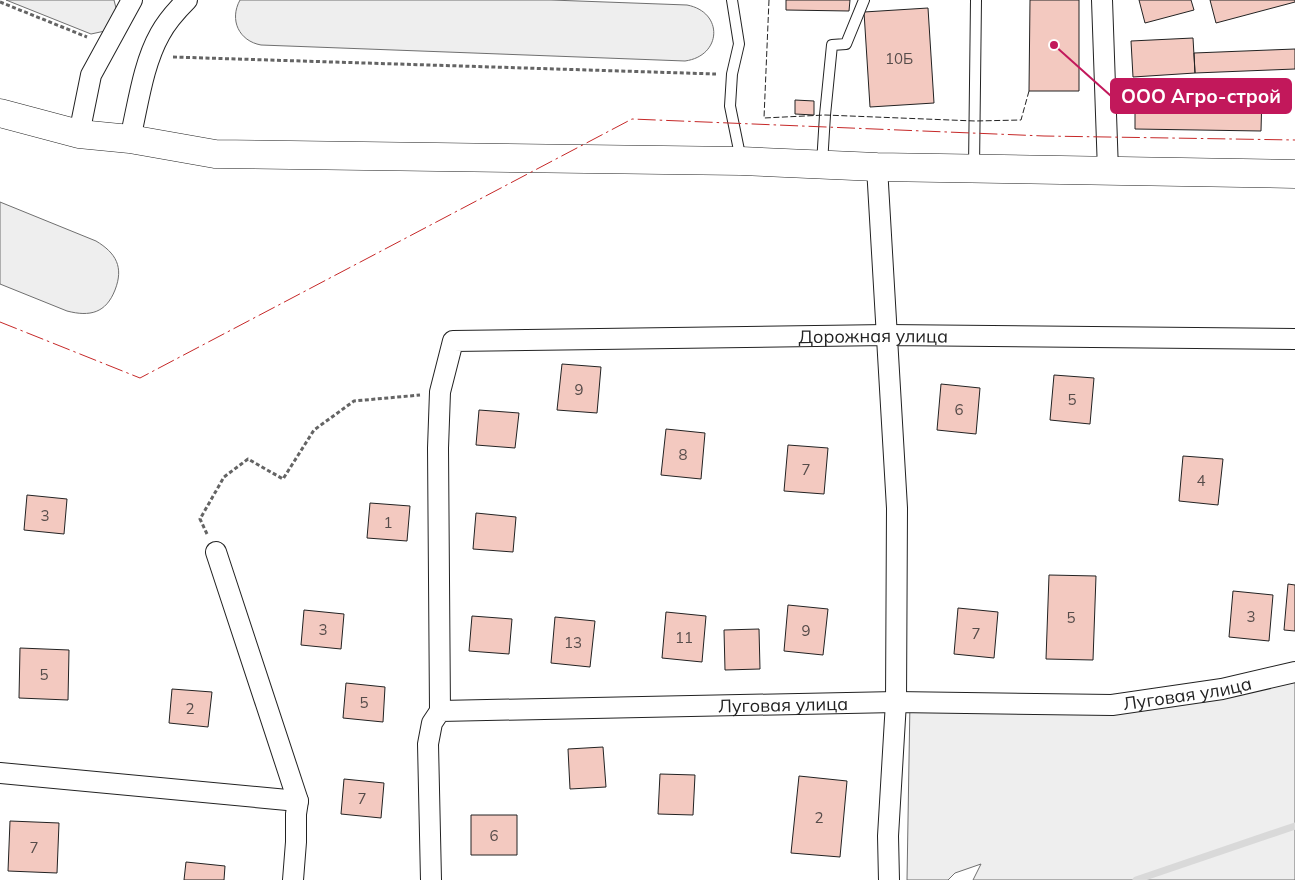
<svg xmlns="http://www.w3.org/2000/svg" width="1295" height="880" font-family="Mulish,sans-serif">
	<rect width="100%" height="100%" fill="#fff"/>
	<path fill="#eee" stroke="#6f6f6f" d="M6 0H114L117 12 105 31 91 34Z
		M240 0H551L687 5C724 12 722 56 685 61L261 45C239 41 229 20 240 0Z
		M0 202 96 241C116 253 124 267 115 290 106 313 90 317 67 311L0 284Z
		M1295 671V880H973L981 864 955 873 948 880H907L910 701 1055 709Z"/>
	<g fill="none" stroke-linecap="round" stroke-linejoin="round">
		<path stroke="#d9d9d9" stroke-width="7" d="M1136 880 1295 826"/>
	</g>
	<path fill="#f3c9c0" stroke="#222" d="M786 0H850L849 11 786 10Z
		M1030 0H1079V91H1029Z
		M1139 0H1191L1194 10 1145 23Z
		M1210 0H1295V2L1216 23Z
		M928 8 934 103 870 107 864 12Z
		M1193 38 1195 73 1133 77 1131 41Z
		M1295 49V69L1195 73 1194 53Z
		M1135 91 1262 93 1261 131 1135 129Z
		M795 100 814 101V115L795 114Z
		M562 364 601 367 597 413 557 410Z
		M1054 375 1094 378 1090 424 1050 420Z
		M941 384 980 388 976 434 937 430Z
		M479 410 519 413 515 448 476 445Z
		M666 429 705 433 701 479 661 475Z
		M788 445 828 448 824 494 784 491Z
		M1183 456 1223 459 1218 505 1179 501Z
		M27 495 67 499 64 534 24 530Z
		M370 503 410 506 407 541 367 538Z
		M476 513 516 517 513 552 473 549Z
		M1049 575 1096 576 1093 660 1046 659Z
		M1288 584 1295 585V631L1284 630Z
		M1233 591 1273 595 1269 641 1229 637Z
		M788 605 828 609 823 655 784 651Z
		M958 608 998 612 994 658 954 654Z
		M304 610 344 614 341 649 301 645Z
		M666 612 706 616 702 662 662 658Z
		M472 616 512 619 509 654 469 651Z
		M555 617 595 621 590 667 551 663Z
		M759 629 760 669 725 670 724 630Z
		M20 648 69 650 68 700 19 698Z
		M346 683 385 687 383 722 343 718Z
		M172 689 212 692 208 727 169 723Z
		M603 747 606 787 570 789 568 749Z
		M660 774 695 775 693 815 658 814Z
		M799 776 847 781 840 857 791 853Z
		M344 779 384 783 381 818 341 814Z
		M471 815H517V855H471Z
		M10 821 59 823 57 873 8 871Z
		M186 862 225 866 224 880H184Z"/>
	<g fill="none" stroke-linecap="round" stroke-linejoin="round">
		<g stroke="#222" stroke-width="12">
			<path id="lane" d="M732 0 739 44 732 74 730 106 741 160
				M822 164 825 115 832 45 846 44 864 0
				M974 167 976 0"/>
		</g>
		<g stroke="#222" stroke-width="22">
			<g id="street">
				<path d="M1102 0 1108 171"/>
				<path d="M79 134 91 75 132 0"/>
				<path d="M130 139C138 105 143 64 160 34 167 21 177 10 187 0"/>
				<path d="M877 167 897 508 896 702 888 836 889 880"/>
				<path d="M216 552 298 801 296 814V842L293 880"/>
				<path id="s1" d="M440 711 438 448 440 392 453 341 887 335 1295 339"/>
				<path d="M0 773 298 801"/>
				<path id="s2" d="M431 880 428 744 432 723 440 711 896 702 1112 705 1222 689 1295 672"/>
			</g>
		</g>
		<g stroke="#222" stroke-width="29">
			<path id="secondary" d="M0 113 79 134 130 139 215 154 741 161 877 167 1295 174"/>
		</g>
		<path stroke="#646464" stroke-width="3" stroke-dasharray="4 2.5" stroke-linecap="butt" d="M0 2 87 37
			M173 57 716 74
			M207 534 200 519 224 477 248 459 283 479 314 430 354 401 420 395"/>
		<use href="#lane" stroke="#fff" stroke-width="10"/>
		<use href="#street" stroke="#fff" stroke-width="20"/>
		<use href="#secondary" stroke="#fff" stroke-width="28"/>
		<path stroke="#222" stroke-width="1" stroke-dasharray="6 2.5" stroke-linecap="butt" d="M769 0 764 118 825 115 975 121 1021 120 1029 91"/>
		<path stroke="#c62828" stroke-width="1" stroke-dasharray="18 4 2.5 4" stroke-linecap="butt" d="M0 322 140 378 632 119 1044 136 1295 140"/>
	</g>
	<g text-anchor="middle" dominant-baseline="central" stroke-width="4" stroke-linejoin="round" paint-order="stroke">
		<g font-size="15" fill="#564c4a">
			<text x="899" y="58">10Б</text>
			<text x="579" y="389">9</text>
			<text x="1072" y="399">5</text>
			<text x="959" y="409">6</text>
			<text x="683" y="454">8</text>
			<text x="806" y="469">7</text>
			<text x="1201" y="480">4</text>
			<text x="45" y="515">3</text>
			<text x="388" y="522">1</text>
			<text x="1251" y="616">3</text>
			<text x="1071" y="617">5</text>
			<text x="323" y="629">3</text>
			<text x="806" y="630">9</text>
			<text x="976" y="633">7</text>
			<text x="684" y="637">11</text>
			<text x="573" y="642">13</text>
			<text x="44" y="674">5</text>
			<text x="364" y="702">5</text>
			<text x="190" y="708">2</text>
			<text x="362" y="798">7</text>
			<text x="819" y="817">2</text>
			<text x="494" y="835">6</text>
			<text x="34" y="847">7</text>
		</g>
		<g font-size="18" fill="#222" stroke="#fff">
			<text stroke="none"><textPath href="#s1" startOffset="792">Дорожная улица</textPath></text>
			<text stroke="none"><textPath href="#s2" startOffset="920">Луговая улица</textPath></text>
			<text stroke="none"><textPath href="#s2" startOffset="515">Луговая улица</textPath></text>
		</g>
	</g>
	<path fill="none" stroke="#c2185b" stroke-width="2" d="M1054 45L1111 96"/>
	<circle fill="#c2185b" stroke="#fff" stroke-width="2" cx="1054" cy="45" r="5"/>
	<rect fill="#c2185b" stroke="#c2185b" stroke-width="2" x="1111" y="79" width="180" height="34" rx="5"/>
	<g font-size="19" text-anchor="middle" font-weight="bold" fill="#fff">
		<text x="1201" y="103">ООО Агро-строй</text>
	</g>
</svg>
